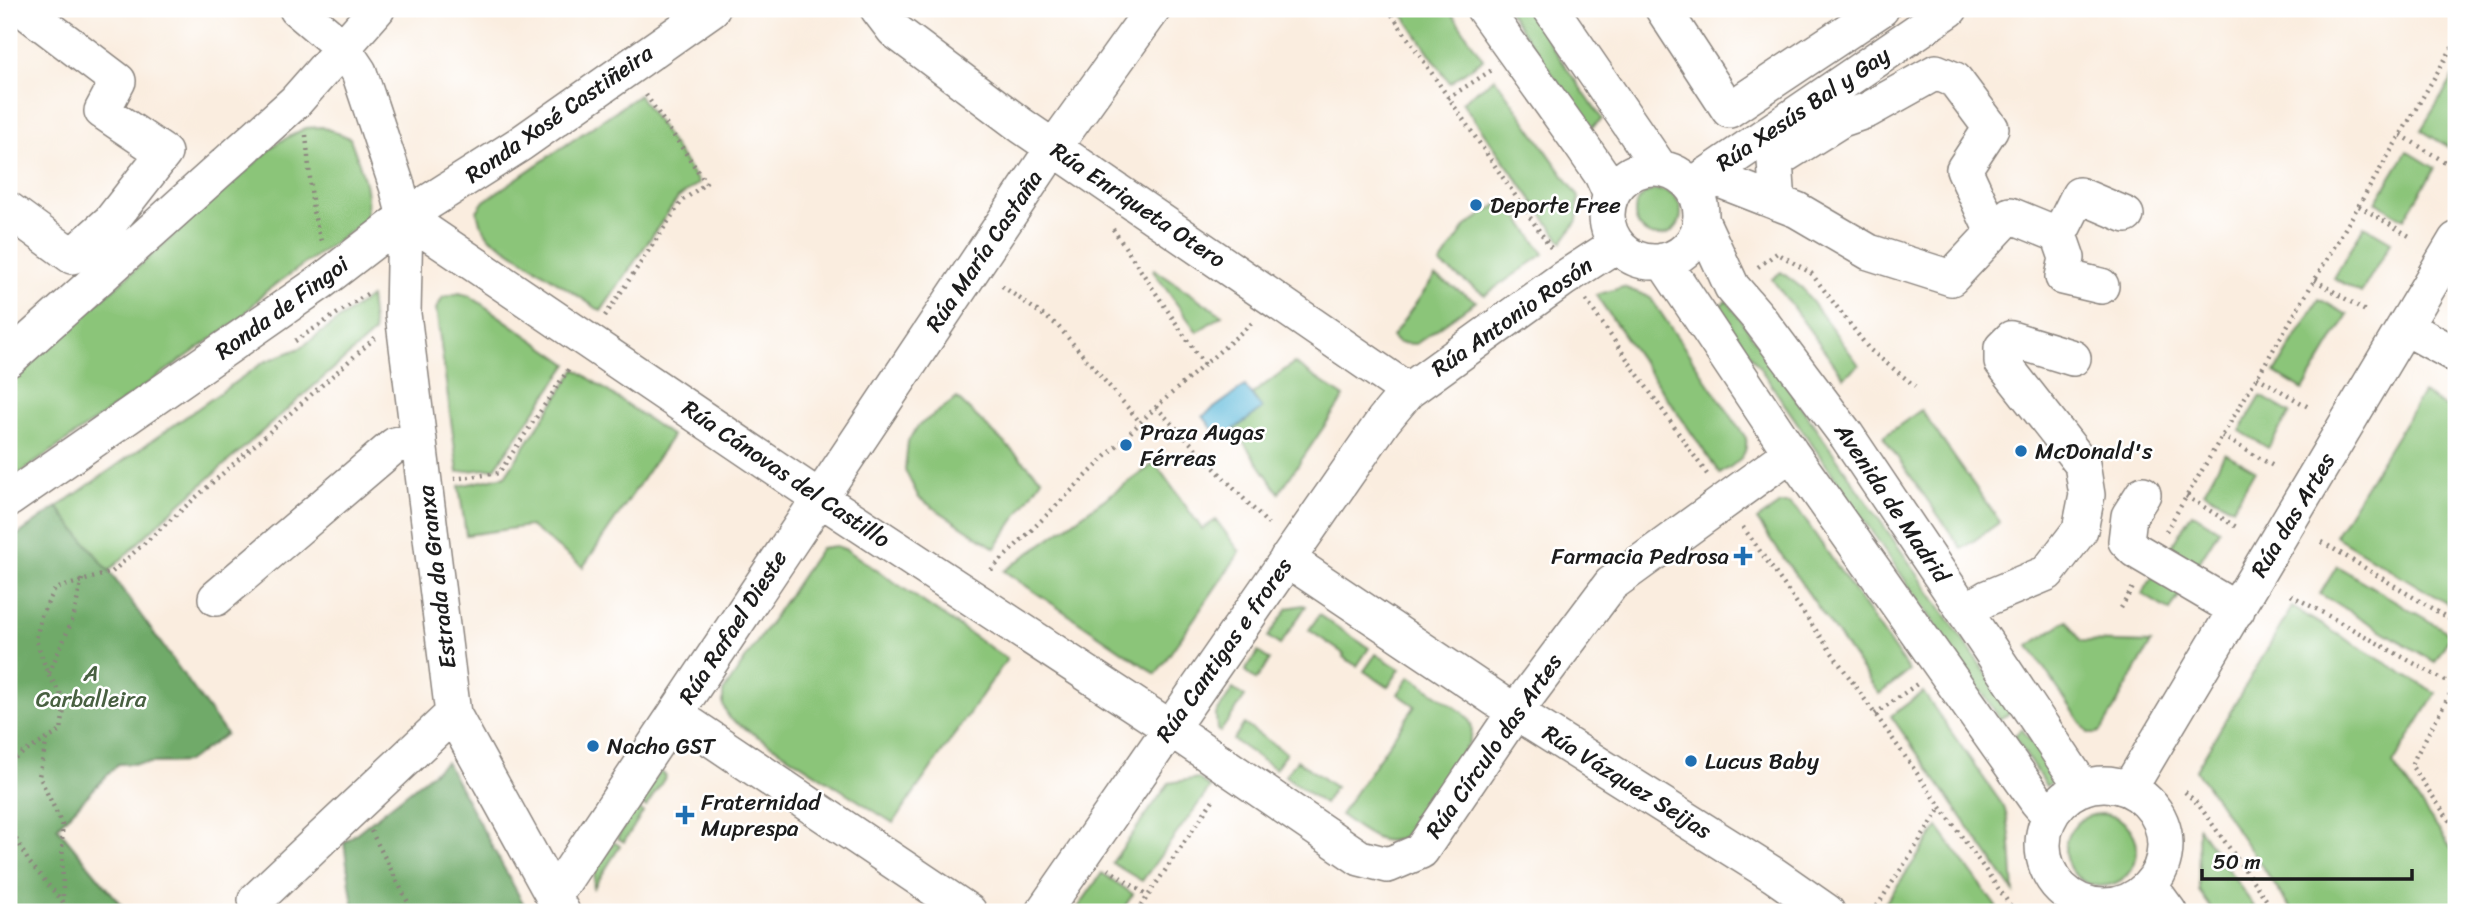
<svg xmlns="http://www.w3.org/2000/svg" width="2465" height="921" font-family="Sriracha,sans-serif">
	<rect width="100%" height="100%" fill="#fff"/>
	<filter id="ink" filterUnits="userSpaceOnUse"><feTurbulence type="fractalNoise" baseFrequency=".0143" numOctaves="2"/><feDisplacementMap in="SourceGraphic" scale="14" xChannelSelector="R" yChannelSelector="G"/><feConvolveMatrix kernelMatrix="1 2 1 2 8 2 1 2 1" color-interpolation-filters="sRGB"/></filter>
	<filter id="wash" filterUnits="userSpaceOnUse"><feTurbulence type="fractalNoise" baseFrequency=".00686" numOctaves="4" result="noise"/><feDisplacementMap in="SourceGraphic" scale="28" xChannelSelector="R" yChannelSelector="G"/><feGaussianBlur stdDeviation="1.57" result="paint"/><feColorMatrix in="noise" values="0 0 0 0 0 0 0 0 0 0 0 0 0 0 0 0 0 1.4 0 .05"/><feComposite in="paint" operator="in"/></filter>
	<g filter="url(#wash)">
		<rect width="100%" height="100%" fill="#faeddf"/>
		<path fill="#8bc579" stroke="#54704a" stroke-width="2" d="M1399 9H1449L1483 59 1450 83Z
			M1507 9H1526L1602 119 1590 129Z
			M2456 73V134L2448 147 2421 130Z
			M1495 78 1579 197 1577 221 1562 242 1462 102Z
			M639 95 699 183 678 198 601 311 489 237 480 223 477 211 484 201Z
			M322 127 350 138C359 164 373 193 365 221L265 292 240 319 9 481V382L277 143 305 128Z
			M2407 151 2435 168 2404 219 2376 202Z
			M1635 213a23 23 0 1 1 46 0a23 23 0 1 1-46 0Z
			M1506 199 1544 254 1485 295 1440 264 1466 226Z
			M2364 226 2391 242 2361 293 2334 278Z
			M1154 269 1222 315 1197 332 1153 271Z
			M1781 272 1802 288 1859 365 1844 377 1772 279Z
			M1435 276 1476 301 1416 344 1398 343 1392 337Z
			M1623 287 1650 297 1746 438C1749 458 1734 464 1720 474L1596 295Z
			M459 293 470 296 568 364 495 468 458 472 436 309 443 297Z
			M370 297 374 333 164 518 109 571 226 734 187 762 118 764 57 827 127 912H9V541L264 362 300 348Z
			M2319 299 2348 315 2303 390 2275 373Z
			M1727 300 2013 712 2000 719 1718 307Z
			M1294 363 1344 397 1279 493 1234 429 1262 409 1252 394Z
			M576 369 672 436 583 567 530 526 466 535 459 486 505 476Z
			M2423 393 2456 413V609L2335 536Z
			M2261 396 2290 413 2268 448 2240 431Z
			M957 398 1042 479 995 548 919 498 905 470 908 441 918 426Z
			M1921 410 2000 522 1962 549 1883 437Z
			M2225 453 2255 470 2233 508 2204 492Z
			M1155 463 1202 529 1216 520 1240 552 1156 674 1004 571Z
			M1780 504H1789L1799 511 1909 671 1879 694 1757 520Z
			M2192 513 2219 530 2192 574 2165 557Z
			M836 546 847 550 1007 659 893 823 729 718 723 705V692L821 548Z
			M2337 566 2451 634 2435 662 2320 594Z
			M2155 573 2183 589 2170 611 2142 594Z
			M1303 605 1306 606 1280 645 1268 637 1288 608Z
			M2292 607 2436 693 2393 764 2456 855V912H2293L2196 770Z
			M1319 615 1369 648 1357 666 1343 657 1344 654 1309 630Z
			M2067 620 2081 641 2151 643 2102 730 2097 733H2088L2029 646Z
			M1258 652 1270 660 1256 680 1245 671Z
			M1376 654 1400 669 1388 687 1364 671Z
			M1410 676 1462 712C1473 722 1474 730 1469 743L1407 833C1385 854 1360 828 1340 815L1415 706 1398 694Z
			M1233 689 1245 697 1220 732 1217 730 1216 714Z
			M1923 692 2004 807C2012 829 2012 867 2014 892L1891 716Z
			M1244 724 1286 753 1275 769 1233 740Z
			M2022 729 2058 778 2046 786 2014 736Z
			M1297 760 1335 787 1324 804 1285 776Z
			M660 771 666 776 646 807 639 803Z
			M1198 778 1210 788 1142 881 1112 863 1169 783Z
			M637 807 643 812 624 842 617 838Z
			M2065 850a36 36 0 1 1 72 0a36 36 0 1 1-72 0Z
			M1938 827 2000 912H1879Z
			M2198 827 2258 912H2214L2199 891Z
			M614 842 620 846 593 889 595 871Z
			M1102 873 1133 894 1121 912H1075Z"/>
		<path fill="#70aa69" stroke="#466342" stroke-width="2" d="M57 507 109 571 226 734 187 762 118 764 57 827 127 912H9V541Z
			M446 762 528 912H354L344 843Z"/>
		<path fill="#5db9da" stroke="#3c6a7b" stroke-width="2" d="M1245 386 1262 409 1220 439 1203 416Z"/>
	</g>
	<g filter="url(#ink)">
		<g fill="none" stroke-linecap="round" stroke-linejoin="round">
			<g stroke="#8b847e" stroke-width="38">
				<path id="minor" d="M297 9 343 48 359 72 397 186 405 217 403 314 453 714 562 912
					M878 9 894 30 1022 126 1408 391
					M1484 9 1582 146 1602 175 1611 195
					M1551 9 1660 168
					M1663 9 1729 110 1881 9
					M1607 215a47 47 0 1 1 94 0a47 47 0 1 1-94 0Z
					M1707 175 1797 210 1869 252 1951 278 2010 215 2059 235 2067 258 2063 277 2101 286
					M1693 185 1950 9
					M1778 203 1775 161 1842 119 1868 110 1936 72 1955 80 1991 128 1964 169 1993 232
					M9 210 72 256 111 221 164 153 102 111 118 81 23 9
					M405 217 818 497 1170 728 1360 858 1388 865 1421 851 1515 712 1611 584 1791 453
					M1701 220 1732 287 1757 316 1847 436 2083 788
					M2059 235 2079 195 2126 215
					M1663 261 1791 453 2037 801 2050 816
					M2405 327 2456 355
					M9 359 295 102 377 9
					M2143 494 2129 516 2126 541 2135 550 2237 610
					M9 499 321 282 405 217 520 144 712 9
					M1287 559 1515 712 1774 875 1827 912
					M216 598 395 445 419 440
					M1965 611 1987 598 2047 573 2080 530 2087 495 2082 464 2002 362V348L2011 339 2073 358
					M676 715 969 912
					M2043 845a61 61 0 1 1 122 0a61 61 0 1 1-122 0Z
					M2129 789 2456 240
					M2150 886 2169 912
					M554 896 1054 147 1153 9
					M256 900 453 714
					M1043 912 1384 420 1408 391 1563 279 1617 244"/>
			</g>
			<path stroke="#8b847e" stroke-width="4.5" stroke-dasharray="2 5" stroke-linecap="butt" d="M1388 9 1553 251
				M1448 98 1492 70
				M306 135 313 211 321 241
				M2401 135 2453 167
				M2359 206 2411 237
				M1113 229 1204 365
				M1758 267 1777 253 1811 273 1869 349 1915 386
				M2315 280 2367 312
				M1002 286 1057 325 1140 422
				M1586 300 1709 477
				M605 316 682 201 706 183 644 92
				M295 341 370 292
				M2257 377 2310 408
				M1156 407 1268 524
				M2222 436 2275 467
				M454 479 499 473 570 367
				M2186 496 2238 528
				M1743 527 2015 912
				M2166 531 2456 41
				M9 537 19 530
				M2322 542 2456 623
				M991 570 1156 407 1252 323
				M2291 595 2451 684
				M2121 608 2135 584
				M49 673 73 619 82 579
				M2456 675 2451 684V692L2411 765 2456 830
				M1875 714 1917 684
				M47 739 39 776 62 824 63 902
				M9 761 61 731 65 701 48 674 36 640 41 616 55 589 112 572 376 337
				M2185 792 2198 804 2275 912
				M9 827 29 862 63 902 65 912
				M371 831 413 912
				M1108 869 1148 896
				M1137 912 1215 797
				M1873 912 1941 808"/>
			<use href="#minor" stroke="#fff" stroke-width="35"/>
		</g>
	</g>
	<g fill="#1f6fb2" stroke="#fff" stroke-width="2.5">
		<circle cx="1476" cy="205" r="7"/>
		<circle cx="1126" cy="445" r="7"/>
		<circle cx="2021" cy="451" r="7"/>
		<path d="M1739.5 545.5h7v7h7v7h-7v7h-7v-7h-7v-7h7z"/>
		<circle cx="593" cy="746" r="7"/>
		<circle cx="1691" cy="761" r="7"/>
		<path d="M681.5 804.5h7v7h7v7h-7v7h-7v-7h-7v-7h7z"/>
	</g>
	<g text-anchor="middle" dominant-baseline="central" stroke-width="5" stroke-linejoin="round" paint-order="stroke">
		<g font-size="23" fill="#1c1c1c" stroke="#fff">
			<text transform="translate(1803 109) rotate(-34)">Rúa Xesús Bal y Gay</text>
			<text transform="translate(559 114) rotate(-35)">Ronda Xosé Castiñeira</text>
			<text transform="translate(1138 205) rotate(34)">Rúa Enriqueta Otero</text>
			<text transform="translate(984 251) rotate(-56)">Rúa María Castaña</text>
			<text transform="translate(282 308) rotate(-36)">Ronda de Fingoi</text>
			<text transform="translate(1512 317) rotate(-35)">Rúa Antonio Rosón</text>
			<text transform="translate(786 474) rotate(34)">Rúa Cánovas del Castillo</text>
			<text transform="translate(1892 503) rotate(56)">Avenida de Madrid</text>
			<text transform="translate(2293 515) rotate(-59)">Rúa das Artes</text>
			<text transform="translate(437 577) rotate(-97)">Estrada da Granxa</text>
			<text transform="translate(733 627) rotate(-57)">Rúa Rafael Dieste</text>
			<text transform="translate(1224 650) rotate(-55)">Rúa Cantigas e frores</text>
			<text transform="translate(1494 746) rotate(-55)">Rúa Círculo das Artes</text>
			<text transform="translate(1627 782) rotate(32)">Rúa Vázquez Seijas</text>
		</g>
		<g font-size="23" fill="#1c1c1c" stroke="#fff" text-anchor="start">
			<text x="1490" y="205">Deporte Free</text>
			<text x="1140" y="432">Praza Augas<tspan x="1140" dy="26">Férreas</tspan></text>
			<text x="2035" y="451">McDonald's</text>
			<text x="1729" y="556" text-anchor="end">Farmacia Pedrosa</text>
			<text x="607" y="746">Nacho GST</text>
			<text x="1705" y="761">Lucus Baby</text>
			<text x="701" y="802">Fraternidad<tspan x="701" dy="26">Muprespa</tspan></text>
		</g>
		<g font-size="23" fill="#486041" stroke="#fff">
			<text x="91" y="673">A<tspan x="91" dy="26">Carballeira</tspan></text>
		</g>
	</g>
	<rect width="2465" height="921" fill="none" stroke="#fff" stroke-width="35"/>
	<path d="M2202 869v10h210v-10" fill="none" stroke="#1c1c1c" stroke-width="3.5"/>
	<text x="2213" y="869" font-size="21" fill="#1c1c1c" stroke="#ffffff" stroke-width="5" paint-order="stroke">50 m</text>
</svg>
